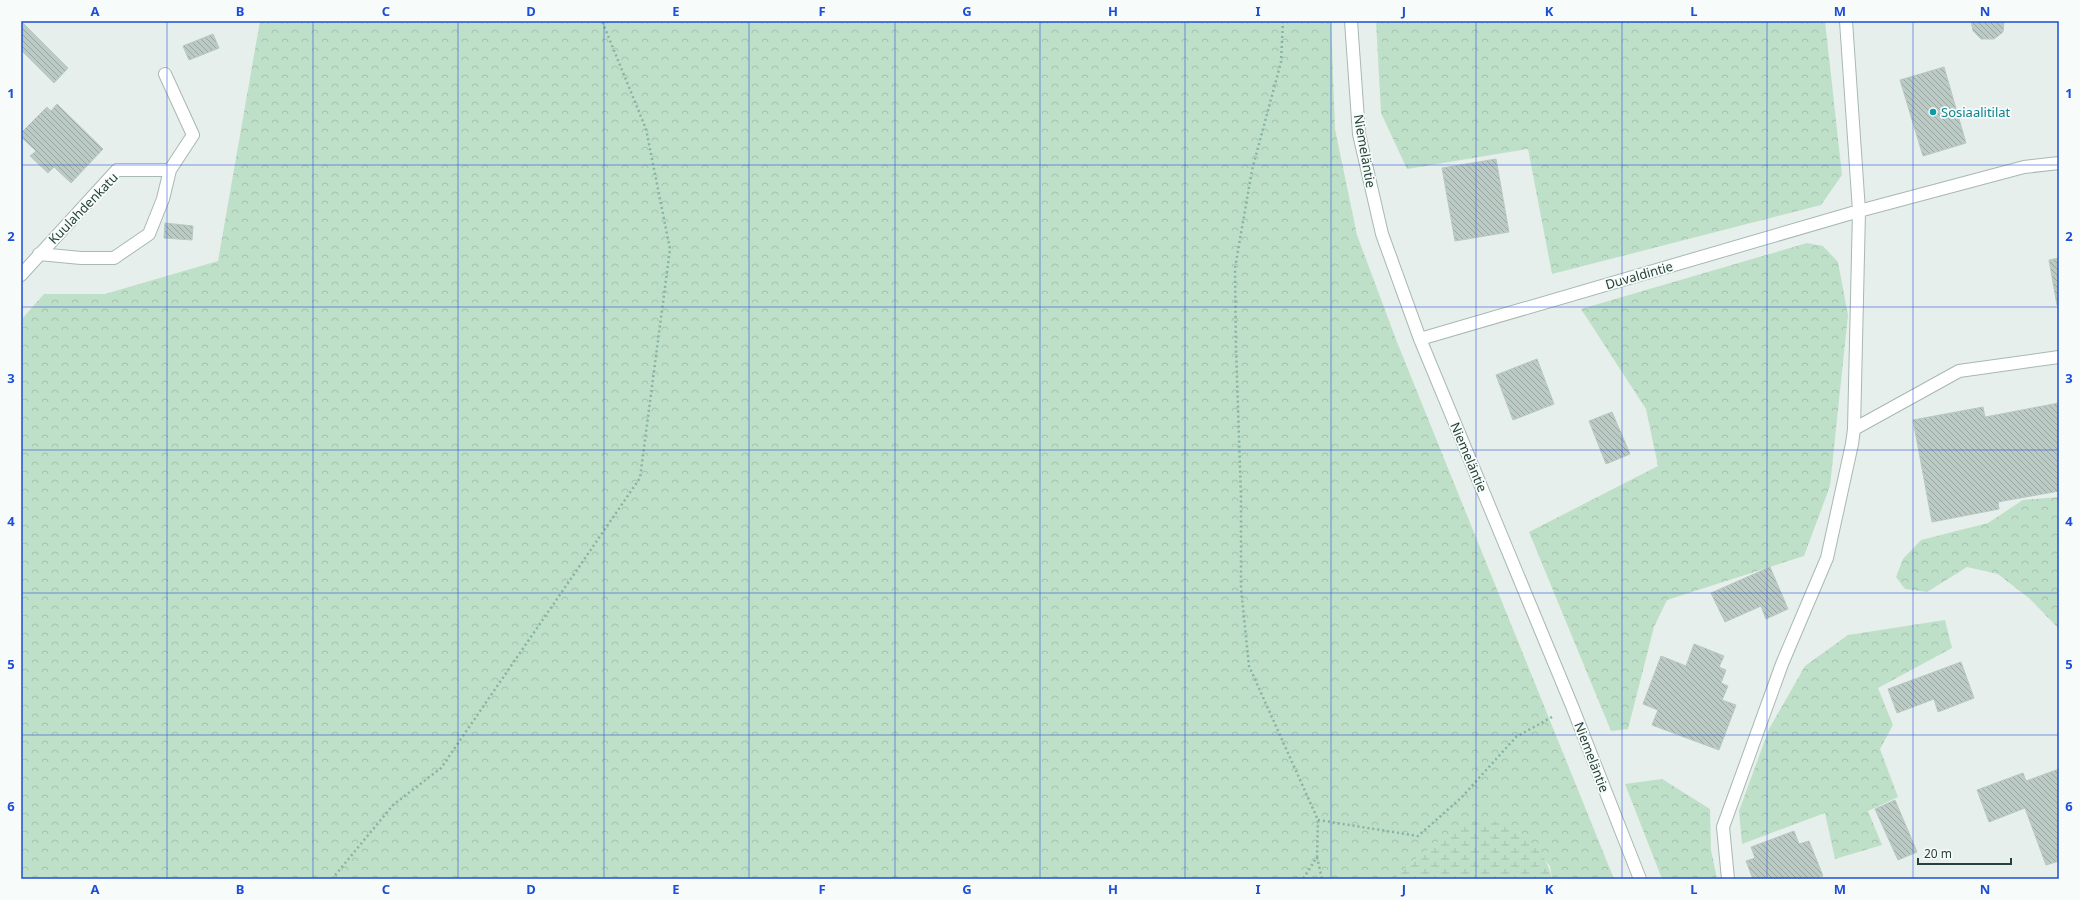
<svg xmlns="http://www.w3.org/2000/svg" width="2080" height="900" font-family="'Noto Sans',sans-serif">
	<defs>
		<pattern id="forest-crowns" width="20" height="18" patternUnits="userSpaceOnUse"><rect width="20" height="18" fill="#bfe0c8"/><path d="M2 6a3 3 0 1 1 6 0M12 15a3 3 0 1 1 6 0" fill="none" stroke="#a4c1ad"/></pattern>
		<pattern id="wetland-marsh" width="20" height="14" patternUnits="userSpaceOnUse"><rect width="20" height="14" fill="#bfe0c8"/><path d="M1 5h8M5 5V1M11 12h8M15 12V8" fill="none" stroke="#a4c1ad"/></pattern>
		<pattern id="building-back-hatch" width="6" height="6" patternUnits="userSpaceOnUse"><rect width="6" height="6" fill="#bbcac4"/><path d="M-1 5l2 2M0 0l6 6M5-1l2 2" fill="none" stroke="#98a6a0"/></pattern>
	</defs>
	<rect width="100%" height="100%" fill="#e6efeb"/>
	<path fill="url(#forest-crowns)" d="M260 21H1331L1335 129 1357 235 1397 342 1614 879H1552L1550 866 1520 833 1498 823H1475L1414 860 1395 879H21V320L44 294H105L218 261Z
		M1376 21H1825L1842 175 1821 205 1552 274 1528 149 1407 169 1381 113Z
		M1807 243 1823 246 1838 262 1848 315 1830 486 1804 556 1667 600 1654 627 1628 729 1611 731 1529 532 1658 466 1646 409 1581 309Z
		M2059 497V629L2030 599 1998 574 1967 567 1927 592 1905 589 1896 577 1903 559 1921 540 1988 523 2023 500Z
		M1945 620 1952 648 1878 688 1893 725 1880 749 1898 797 1868 811 1882 845 1835 859 1825 813 1742 844 1739 811 1769 729 1805 666 1848 635Z
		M1662 779 1710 809 1711 850 1717 879H1662L1625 784Z"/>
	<path fill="url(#wetland-marsh)" d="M1475 823C1482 823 1493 821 1500 823 1525 832 1547 853 1552 879H1395C1419 854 1442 835 1475 823Z"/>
	<path fill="url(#building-back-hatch)" stroke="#b8c9c2" d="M21 21 68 68 54 83 21 50Z
		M1971 21H2004L2003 32 1994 39H1981L1973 31Z
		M213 34 219 48 189 60 183 46Z
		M1944 67 1966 143 1923 156 1900 80Z
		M57 104 103 149 71 183 54 167 48 173 30 156 36 151 21 137V133L47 107 51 111Z
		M1496 159 1509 232 1455 241 1442 168Z
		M165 223 193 226 192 240 164 238Z
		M2059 258V305H2057L2049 260Z
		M1537 359 1554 404 1513 420 1496 375Z
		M2059 403V491L1998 502 1999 509 1932 522 1913 420 1983 407 1985 417Z
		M1612 412 1630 454 1606 464 1589 421Z
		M1770 567 1788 609 1766 619 1761 606 1725 622 1711 593Z
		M1694 644 1724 656 1719 667 1726 670 1721 683 1728 686 1722 700 1736 705 1719 750 1652 725 1658 710 1643 704 1661 656 1686 666Z
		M1961 662 1974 698 1938 712 1934 699 1897 713 1888 689Z
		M2059 769V861L2046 865 2025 808 1989 822 1977 790 2023 773 2026 781Z
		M1895 800 1917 852 1898 860 1875 809Z
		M1794 831 1799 844 1809 841 1823 876 1814 879H1753L1746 861 1755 858 1751 847Z"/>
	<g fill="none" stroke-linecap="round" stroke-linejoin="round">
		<g stroke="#a8b8b2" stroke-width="14">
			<path id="minor" d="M1351 21 1359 134 1382 234 1420 339 1572 706 1640 879
				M39 254 81 258H114L149 234 163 199 170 170
				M21 275 117 170H170L193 135 165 74
				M1420 339 1859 211 2024 167 2059 163
				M1854 429 1959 371 2059 357
				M1728 879 1723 827 1782 664 1827 558 1852 444 1854 429 1859 211 1846 21"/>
		</g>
		<path stroke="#86b3a5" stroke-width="2.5" stroke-dasharray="2 3" stroke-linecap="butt" d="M1283 21 1281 62 1252 170 1235 268 1236 348 1241 497V588L1249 666 1318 820 1317 857 1303 879
			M1318 820 1418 836 1461 798 1516 737 1552 717
			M1317 857 1322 879
			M332 879 393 805 441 768 640 478 670 249 646 129 602 21"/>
		<use href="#minor" stroke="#fff" stroke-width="12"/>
	</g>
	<path fill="none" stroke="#1d4ed8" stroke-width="1" stroke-opacity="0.55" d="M167 21V879M313 21V879M458 21V879M604 21V879M749 21V879M895 21V879M1040 21V879M1185 21V879M1331 21V879M1476 21V879M1622 21V879M1767 21V879M1913 21V879M21 165H2059M21 307H2059M21 450H2059M21 593H2059M21 735H2059"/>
	<circle fill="#0f9aa8" stroke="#f7fbf9" stroke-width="1.5" cx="1933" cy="112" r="4"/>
	<g text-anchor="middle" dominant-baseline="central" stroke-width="3.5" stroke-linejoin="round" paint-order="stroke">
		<g font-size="13" fill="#0d838f" stroke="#f7fbf9" text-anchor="start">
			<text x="1941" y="112">Sosiaalitilat</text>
		</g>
		<g font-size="13" fill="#24423a" stroke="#f7fbf9">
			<text transform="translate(1365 151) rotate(80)">Niemeläntie</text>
			<text transform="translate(83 208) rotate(-46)">Kuulahdenkatu</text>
			<text transform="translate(1639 275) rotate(-16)">Duvaldintie</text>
			<text transform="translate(1469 457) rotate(67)">Niemeläntie</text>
			<text transform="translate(1592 757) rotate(69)">Niemeläntie</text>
		</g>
	</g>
	<rect width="2080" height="900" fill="none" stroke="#f7fbf9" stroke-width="44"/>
	<path d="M1918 858v6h93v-6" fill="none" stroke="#24423a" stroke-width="2"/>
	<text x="1924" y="858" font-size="12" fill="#24423a" stroke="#f7fbf9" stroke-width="3" paint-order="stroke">20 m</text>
	<rect x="22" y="22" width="2036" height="856" fill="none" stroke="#1d4ed8" stroke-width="1.5"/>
	<g font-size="13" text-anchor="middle" font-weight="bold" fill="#1d4ed8">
		<text x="95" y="16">A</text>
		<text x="240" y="16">B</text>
		<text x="386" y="16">C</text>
		<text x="531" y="16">D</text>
		<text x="676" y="16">E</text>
		<text x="822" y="16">F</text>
		<text x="967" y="16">G</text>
		<text x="1113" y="16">H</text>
		<text x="1258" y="16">I</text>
		<text x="1404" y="16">J</text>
		<text x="1549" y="16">K</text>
		<text x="1694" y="16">L</text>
		<text x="1840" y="16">M</text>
		<text x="1985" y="16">N</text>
		<text x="11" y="98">1</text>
		<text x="2069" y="98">1</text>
		<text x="11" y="241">2</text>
		<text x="2069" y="241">2</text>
		<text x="11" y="383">3</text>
		<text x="2069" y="383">3</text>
		<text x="11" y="526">4</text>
		<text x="2069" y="526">4</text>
		<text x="11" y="669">5</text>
		<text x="2069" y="669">5</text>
		<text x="11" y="811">6</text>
		<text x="2069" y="811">6</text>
		<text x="95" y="894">A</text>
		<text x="240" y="894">B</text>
		<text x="386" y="894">C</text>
		<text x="531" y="894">D</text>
		<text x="676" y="894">E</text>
		<text x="822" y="894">F</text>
		<text x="967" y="894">G</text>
		<text x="1113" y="894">H</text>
		<text x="1258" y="894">I</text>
		<text x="1404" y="894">J</text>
		<text x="1549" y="894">K</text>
		<text x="1694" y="894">L</text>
		<text x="1840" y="894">M</text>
		<text x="1985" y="894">N</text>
	</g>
</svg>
